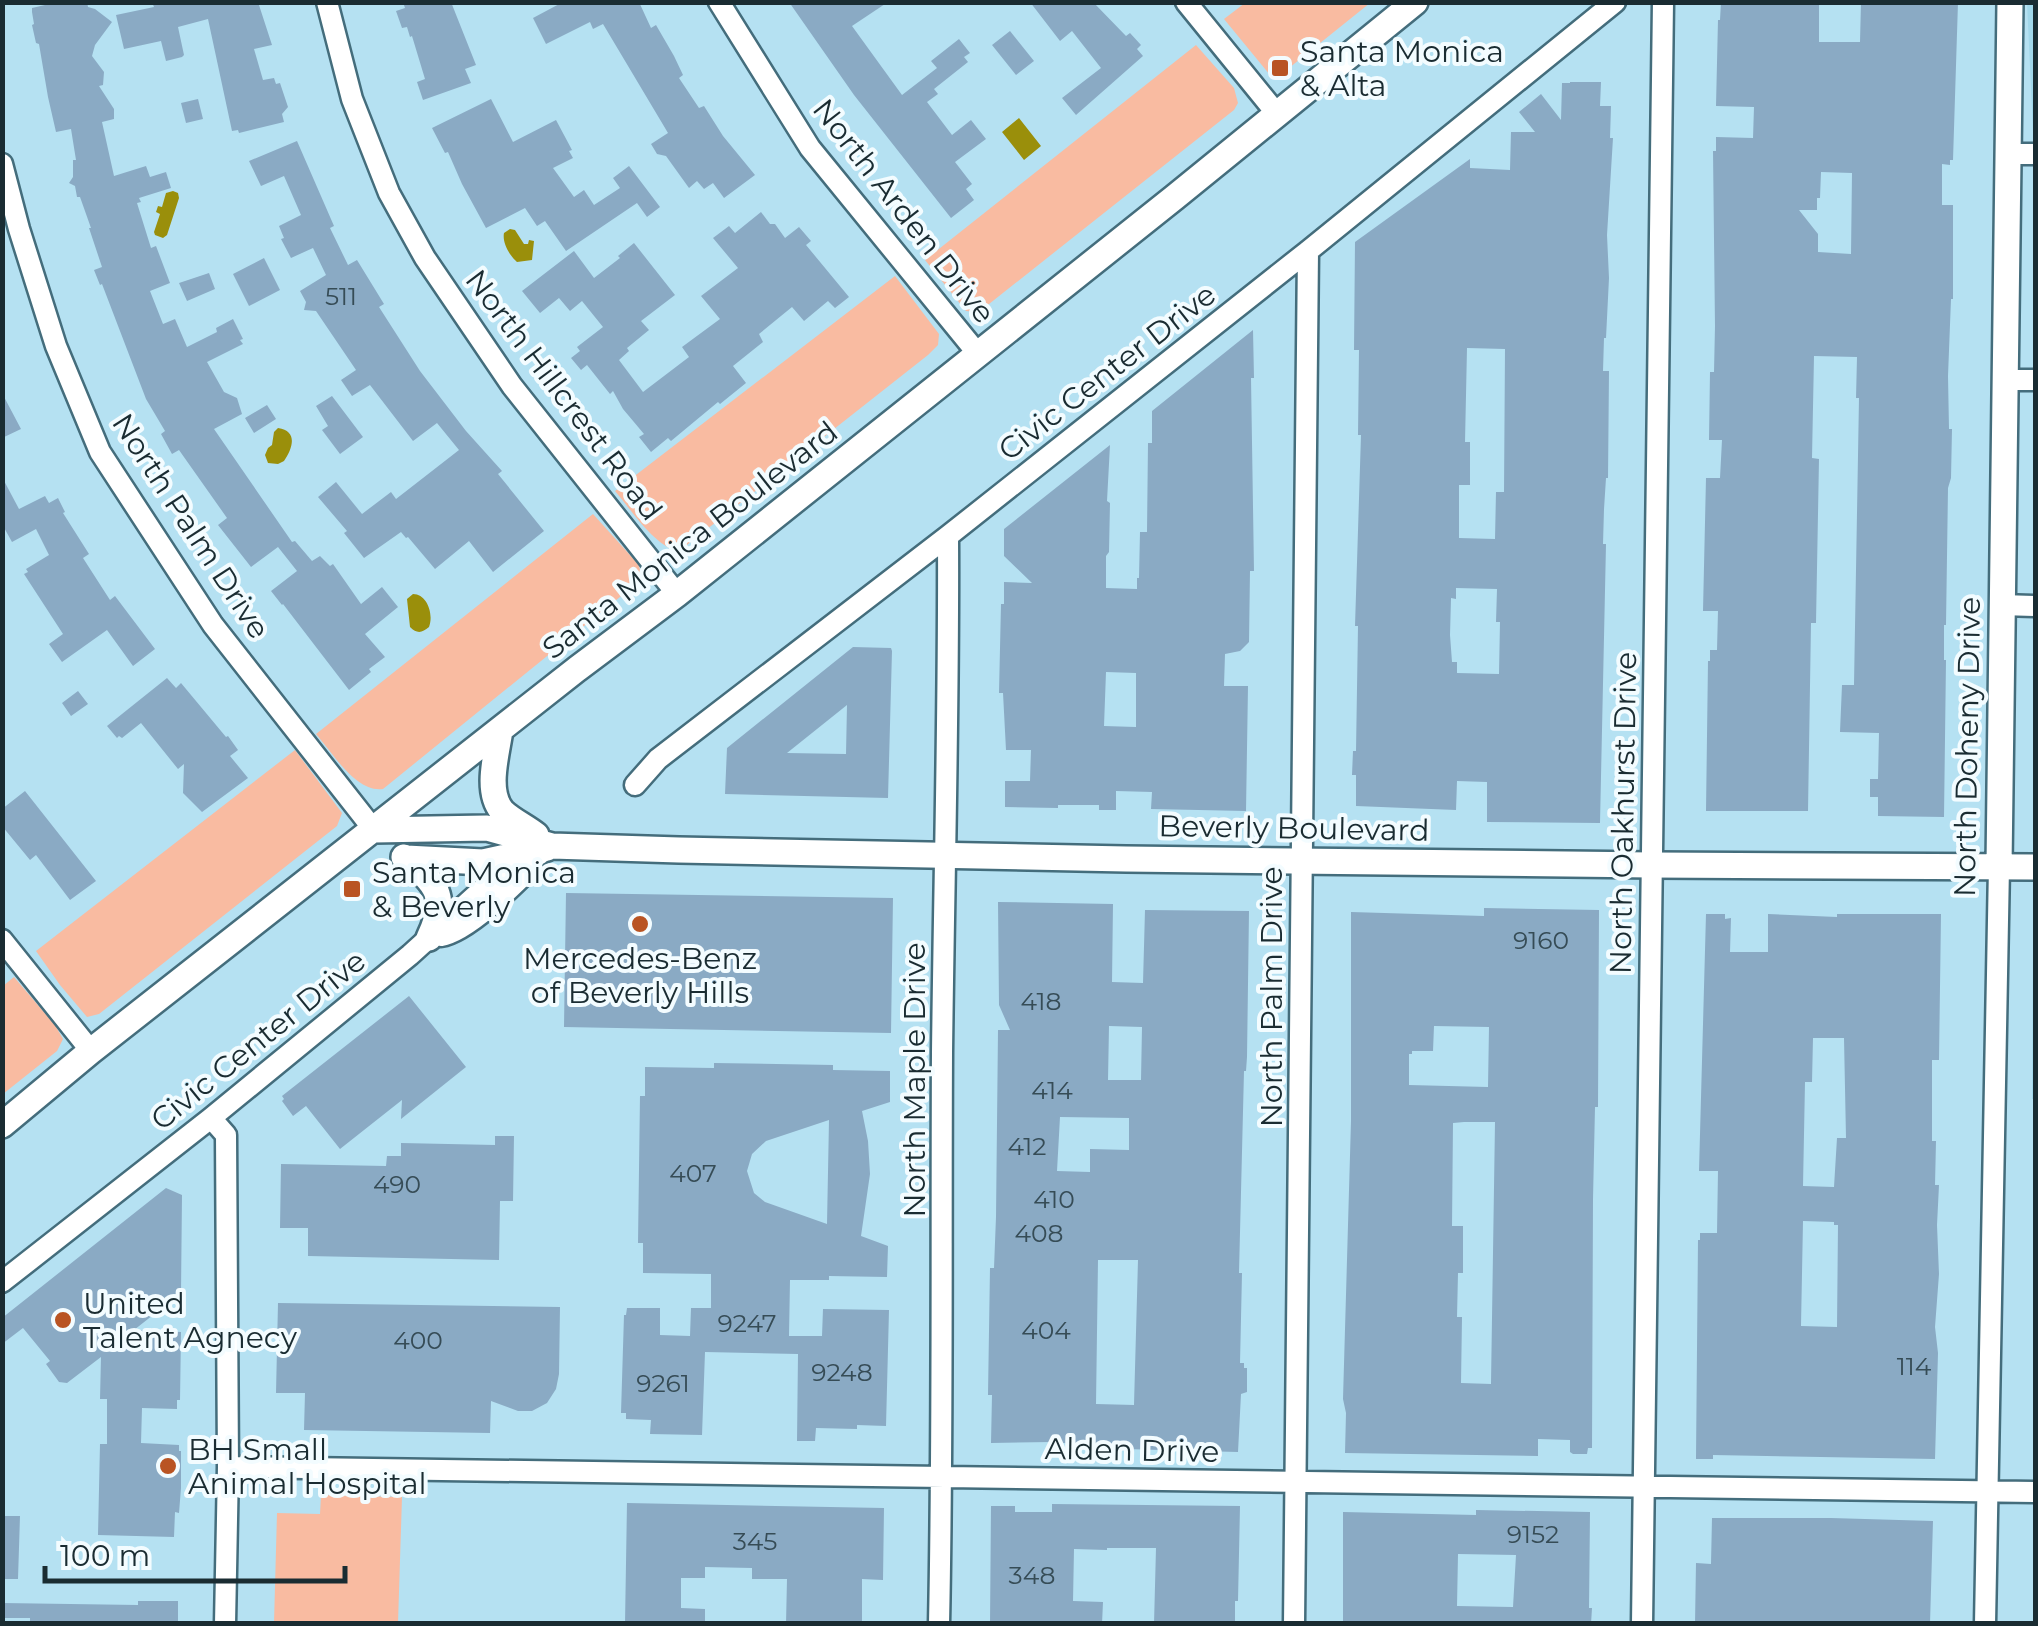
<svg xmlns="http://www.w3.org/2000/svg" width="2038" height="1626" font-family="Montserrat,sans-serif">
	<rect width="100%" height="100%" fill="#b5e1f2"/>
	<path fill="#a1d7ea" d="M2027 3H2035V153H2034Z
		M2035 649 2036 1099H2032Z"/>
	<path fill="#f9bba1" d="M1245 3V2L1370 3 1284 72 1270 75 1224 19Z
		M1196 45 1234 88 1238 103 1234 110 984 308 976 312 966 311 925 260Z
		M895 276 939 334 938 345 928 355 678 552C652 543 632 511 615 491Z
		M593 514 639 565 641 576 636 584 383 789C356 793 332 752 316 734Z
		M295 750 342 813 337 826 99 1014 87 1017 60 985 36 951Z
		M14 977 55 1025 63 1039 57 1051 3 1094V986Z
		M321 1495 402 1497 398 1623H274L277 1513 320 1514Z"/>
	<path fill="#9a8f0b" d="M1019 118 1041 146 1024 160 1002 132Z
		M173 191 178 193 179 198 167 235 163 238 155 235 154 232 160 214 156 212 158 206 162 207 166 193Z
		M510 229 515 230 524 244H528L529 240 534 241 532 260 517 262C510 256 502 243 504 233Z
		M278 428C298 431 293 448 284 461L278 464 268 463 265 455 268 448 272 445 274 432Z
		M413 594C427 594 434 614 429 627 422 633 417 634 410 627L407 599Z"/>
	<path fill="#8aaac4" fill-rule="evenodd" d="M58 2H87L88 7 95 9 112 22 95 45 92 56 104 72 103 85 99 86 114 109V119L102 122 114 176 146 166 150 177 166 172 171 188 139 198 141 202 137 203 151 248 156 246 170 283 150 291 163 324 175 319 187 347 217 332 216 328 233 319 243 339 240 340 243 344 207 362 224 392 237 398 242 414 214 429 292 542 295 541 312 561 320 556 330 566 333 564 361 604 382 587 398 607 365 634 385 657 369 669 371 672 349 690 283 604 282 605 271 591 297 571 278 547 251 567 218 525 227 518 179 450 172 454 161 434 165 431 146 399 102 284 100 285 94 270 102 267 89 228H91L80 197H77L75 186 69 183 73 177V160H76L71 129 56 132 48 97 39 44 36 43 32 25 34 24 32 12V8Z
		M152 2H258L272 45 254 49 263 80 274 78 276 84 280 83 288 107 282 114 284 122 239 133 238 130 232 131 208 19 178 27 184 55 182 57 166 61 161 41 124 49 116 15 154 7Z
		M403 2H451L476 65 465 69 471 83 423 100 417 82 425 79 412 36 410 37 407 27 402 28 396 11 405 8Z
		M563 2H639L651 28 656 25 674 56 683 75 679 78 699 108 704 106 723 136 755 175 724 198 713 183 704 189 697 181 689 188 666 156 657 154 651 144 668 133 603 24 593 29 590 22 546 44 533 18Z
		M789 2H888L852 26 902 95 937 68 931 61 959 39 970 53 964 57 968 62 934 89 938 94 927 102 952 135 971 120 986 139 955 162 972 184 966 189 974 200 951 218 854 95Z
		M1030 2H1093L1126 36 1130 33 1141 45 1137 49 1143 56 1076 115 1062 98 1101 68 1072 31 1060 41Z
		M1721 2H1819V42H1860L1861 2H1958L1953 160H1950V165L1942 164V205H1953V299H1951L1948 376 1949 429H1952L1951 478 1948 488 1946 625H1944V660H1946L1944 817 1878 816V797H1870V779H1878L1879 733 1840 732 1842 685H1854L1859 398H1856L1857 357 1814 356 1812 458 1819 459 1816 623H1811L1808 811H1706L1708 661H1710V650H1717L1718 611H1703L1706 478H1720L1722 440H1709L1710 372H1714L1715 326 1713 151H1716V137L1753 138 1754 107 1716 106 1718 20H1720ZM1821 172 1852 173 1851 254 1818 252V234L1799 210H1817V198H1820Z
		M1010 31 1034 61 1016 75 992 45Z
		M1570 82H1601L1600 106H1611L1610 138H1613L1607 235 1609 278 1606 338H1604L1603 371H1609L1608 478H1606L1604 509 1603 544H1606L1600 823 1487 822V782L1457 781 1456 810 1356 806V775H1352L1353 751H1356L1358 626H1355L1361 435H1358L1359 350H1354L1355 242 1470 159V168L1510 170 1511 132H1535L1519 112 1541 94 1561 120 1562 83H1570ZM1467 348 1505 349 1504 492H1496L1495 539 1459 538V485H1470V442H1465ZM1456 588 1497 589 1496 622H1500L1499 674 1457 673V662H1452L1450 635 1451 598 1456 599Z
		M198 99 203 119 186 123 181 103Z
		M491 99 513 142 556 120 572 150 569 151 573 158 553 168 574 197 584 190 594 205 620 188 613 178 629 166 660 207 647 217 637 203 566 251 545 221 537 226 525 208 486 228 462 184 448 152 445 153 432 128Z
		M297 141 334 226 330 228 348 265 357 260 384 304 379 307 420 371 466 431 502 471 498 474 544 531 493 572 469 541 435 569 408 537 406 538 401 532 364 558 344 533 347 531 318 497 336 482 362 514 391 492 396 499 459 450 437 423 413 441 370 385 352 396 341 380 356 370 316 311 304 310 306 302 300 291 326 275 313 248 291 258 281 239 284 238 279 226 301 215 284 176 261 186 249 161Z
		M761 212 770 224H775L785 238 799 227 811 241 806 245 849 297 835 308 828 301 804 321 792 307 759 334 763 342 733 366 746 383 720 404 718 402 671 441 668 438 651 452 639 437 644 434 623 409 613 391 610 394 587 365 581 370 571 358 580 351 577 347 603 327 582 301 570 311 559 298 540 313 522 291 574 251 594 278 620 258 618 256 634 243 675 295 641 321 649 330 627 348 629 351 619 360 643 392 689 357 682 347 720 319 701 296 738 268 713 238 729 226 735 233Z
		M264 258 280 290 249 306 233 274Z
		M209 273 215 289 187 301 179 283Z
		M1253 330 1254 378H1251L1254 571H1250L1249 642 1240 651 1225 654 1224 686H1248L1246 811 1151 809 1152 792 1116 791V810H1099V805H1058V808L1005 807V781H1030L1031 750H1006L1003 693H999L1001 604H1004V582L1032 583 1004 556V529L1110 445 1107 501 1110 503 1109 552 1106 556V588L1137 589V578H1139L1140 532H1147L1148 443H1152V411ZM1106 672 1136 673V727L1104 726Z
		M2 393 21 429 2 438Z
		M332 396 363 437 340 454 322 430 328 426 316 406Z
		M267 405 276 419 254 433 245 418Z
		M2 477 19 509 45 496 49 503 58 498 65 512 63 513 89 554 83 558 110 600 115 596 155 649 133 666 107 630 62 662 49 644 63 634 24 574 28 572 26 569 49 555 36 529 12 542 2 524Z
		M853 647 891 648 892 651 888 798 725 794 727 748ZM847 705 846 754 787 753Z
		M167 678 176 688 181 683 226 737 228 736 238 750 230 756 248 778 202 812 183 793 184 764 178 769 141 723 122 738 119 736 117 738 107 726Z
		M78 691 88 704 71 716 62 703Z
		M25 791 96 881 70 900 36 855 30 860 2 826V809Z
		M566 893 893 898 891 1033 564 1027Z
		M998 902 1113 904 1112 982 1143 983 1145 910 1249 911 1247 1057 1246 1071H1244L1239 1273H1242L1240 1363H1244V1368H1247V1392L1241 1394 1238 1452 1124 1449V1448L1051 1442 991 1443 992 1395H988L990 1268H994L996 1217 998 1030H1010L999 1005ZM1109 1026 1142 1027 1141 1080H1108ZM1060 1117 1129 1118V1150L1090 1149V1172L1057 1171ZM1098 1260H1138L1134 1405 1096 1404Z
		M1484 908 1599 910 1598 1107H1595L1593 1199 1592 1448H1588L1587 1454H1573L1570 1452V1440L1538 1439V1456L1345 1453 1346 1413 1343 1399 1351 1121V912L1484 916ZM1434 1026 1489 1027 1488 1087 1409 1085V1054H1412V1051H1433ZM1464 1122H1495L1491 1384 1461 1383 1462 1317H1457L1458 1273H1463V1226H1452L1453 1123Z
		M1706 914H1725V919L1731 918 1730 952H1768V914L1837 917V914H1941L1939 1060H1932V1141H1936L1935 1185H1939L1937 1225 1939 1274 1935 1327 1938 1353 1935 1459 1713 1455V1459H1696L1698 1240H1700V1233H1717L1718 1171H1699ZM1813 1038H1844L1846 1138H1837L1834 1187 1803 1186 1805 1082H1812ZM1803 1221 1834 1222V1225H1838L1837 1327 1801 1326Z
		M409 996 466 1067 401 1119 402 1100 340 1149 306 1106 293 1116 282 1101 284 1099 282 1096Z
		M714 1063 833 1065V1070L890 1071V1102L862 1111 868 1141 870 1174 861 1236 888 1246 887 1277 829 1276V1280H790L789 1336H822L823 1309 889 1310 886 1426 857 1425V1429L816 1428 815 1441H797L798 1354 705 1352 702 1435 650 1434 651 1420 626 1419V1413H621L624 1315H626L627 1308H660V1335L690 1336 691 1308H711V1274L643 1273V1243H638L640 1096H645V1067L714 1068ZM829 1120 827 1224 765 1202 754 1193 747 1171 752 1154 766 1141Z
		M495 1136H514L513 1201H500L499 1260 308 1256V1228H280L281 1164 386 1166 387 1156H401V1143L495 1145Z
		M166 1188 182 1195 181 1293 134 1330 181 1332 180 1400H177V1409L142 1408 141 1443 179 1445V1451H181V1488L179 1513 175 1512 174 1537 98 1535 100 1444H107V1399H100L101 1357 67 1383 59 1382 46 1364 50 1361 23 1328 2 1344V1318Z
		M278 1303 560 1307 559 1374 556 1389 547 1403 532 1411H518L491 1401 490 1433 304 1430 305 1393H276Z
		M627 1503 884 1508 883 1580 862 1579V1624H786L787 1579H752V1568L705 1567V1578H681V1608L705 1609V1624H625Z
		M1052 1504 1240 1506 1238 1601H1235V1624H1154L1156 1548H1107V1550L1074 1549 1073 1601 1103 1602 1102 1624H990L991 1506H1015V1512H1052Z
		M1476 1510 1590 1512 1589 1608H1592L1591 1624H1343V1512L1476 1515ZM1458 1554 1516 1555 1513 1607 1457 1606Z
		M2 1516H20L18 1579H2Z
		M1712 1518H1831L1933 1521 1930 1624H1695L1696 1563 1711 1564Z
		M138 1601H178V1624H30V1618H2V1603L138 1605Z"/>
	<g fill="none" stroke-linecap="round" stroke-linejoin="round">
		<g stroke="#446d7c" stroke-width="25">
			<path id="minor" d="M327 2 352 99 389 193 425 258 512 386 677 594
				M719 2 810 148 978 354
				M1186 2 1277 114
				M2008 154H2036
				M2 164 19 229 56 346 100 452 213 625 374 830
				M2006 380H2036
				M2001 605 2036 606
				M635 785 658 759 948 536 1308 251 1615 2
				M441 936C467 932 513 886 532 867
				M2 940 91 1051
				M211 1118 226 1135 228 1467 225 1624
				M2 1282 211 1118 410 955 486 886 540 854
				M228 1467 2036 1492
				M939 1624C943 1433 941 1243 942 1053 944 881 949 709 948 536
				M1294 1624 1308 251
				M1642 1624 1663 2
				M1985 1624 1999 866"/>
		</g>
		<g stroke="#446d7c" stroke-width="30">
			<path id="major" d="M500 730C497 753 485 791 502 811 511 820 526 827 536 835
				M374 830 487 828 552 846 679 850 1126 859 1652 865 2036 867
				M404 857C437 884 449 896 429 938
				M406 858 483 862 547 848
				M1999 866 2010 2
				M2 1125 91 1051 577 669 677 594 1175 197 1415 2"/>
		</g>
		<use href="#minor" stroke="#fff" stroke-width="20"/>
		<use href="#major" stroke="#fff" stroke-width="25"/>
	</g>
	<g fill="#b95423" stroke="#f3fcff" stroke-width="4">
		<rect x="1270" y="58" width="20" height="20" rx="5"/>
		<rect x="342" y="879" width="20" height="20" rx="5"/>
		<circle cx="640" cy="924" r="10"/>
		<circle cx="63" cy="1320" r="10"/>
		<circle cx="168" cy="1466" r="10"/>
	</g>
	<g text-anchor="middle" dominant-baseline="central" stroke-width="8" stroke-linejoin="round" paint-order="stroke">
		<g font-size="25" fill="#364c56">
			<text x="341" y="296">511</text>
			<text x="1541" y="940">9160</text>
			<text x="1041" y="1001">418</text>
			<text x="1052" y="1090">414</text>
			<text x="1027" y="1146">412</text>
			<text x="693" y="1173">407</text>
			<text x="397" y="1184">490</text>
			<text x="1054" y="1199">410</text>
			<text x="1039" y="1233">408</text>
			<text x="747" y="1323">9247</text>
			<text x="1046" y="1330">404</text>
			<text x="418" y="1340">400</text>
			<text x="1914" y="1366">114</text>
			<text x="842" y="1372">9248</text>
			<text x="663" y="1383">9261</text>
			<text x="1533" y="1534">9152</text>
			<text x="755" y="1541">345</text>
			<text x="1032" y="1575">348</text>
		</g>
		<g font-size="30" fill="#1a2c32" stroke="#f3fcff" text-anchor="start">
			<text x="1300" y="51">Santa Monica<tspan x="1300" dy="34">&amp; Alta</tspan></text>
			<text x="372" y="872">Santa Monica<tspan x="372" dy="34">&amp; Beverly</tspan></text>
			<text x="640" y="958" text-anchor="middle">Mercedes-Benz<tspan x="640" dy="34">of Beverly Hills</tspan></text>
			<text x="83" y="1303">United<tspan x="83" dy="34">Talent Agnecy</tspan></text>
			<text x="188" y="1449">BH Small<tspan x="188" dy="34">Animal Hospital</tspan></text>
		</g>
		<g font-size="30" fill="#1a2c32" stroke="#f3fcff">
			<text transform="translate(904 211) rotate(52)">North Arden Drive</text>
			<text transform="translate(1107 372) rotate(-38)">Civic Center Drive</text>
			<text transform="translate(564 395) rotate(53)">North Hillcrest Road</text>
			<text transform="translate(191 526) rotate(57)">North Palm Drive</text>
			<text transform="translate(690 540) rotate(-38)">Santa Monica Boulevard</text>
			<text transform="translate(1967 747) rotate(-89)">North Doheny Drive</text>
			<text transform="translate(1623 813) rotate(-89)">North Oakhurst Drive</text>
			<text transform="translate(1294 828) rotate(1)">Beverly Boulevard</text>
			<text transform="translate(1271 997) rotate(-90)">North Palm Drive</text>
			<text transform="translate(258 1040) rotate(-39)">Civic Center Drive</text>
			<text transform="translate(914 1080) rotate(-90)">North Maple Drive</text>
			<text transform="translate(1132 1450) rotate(1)">Alden Drive</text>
		</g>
	</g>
	<rect width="2038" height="1626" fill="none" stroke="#1a2c32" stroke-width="10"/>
	<path d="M45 1566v15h300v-15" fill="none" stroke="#1a2c32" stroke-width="5"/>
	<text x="60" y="1566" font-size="30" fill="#1a2c32" stroke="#f3fcff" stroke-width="8" paint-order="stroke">100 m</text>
</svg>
